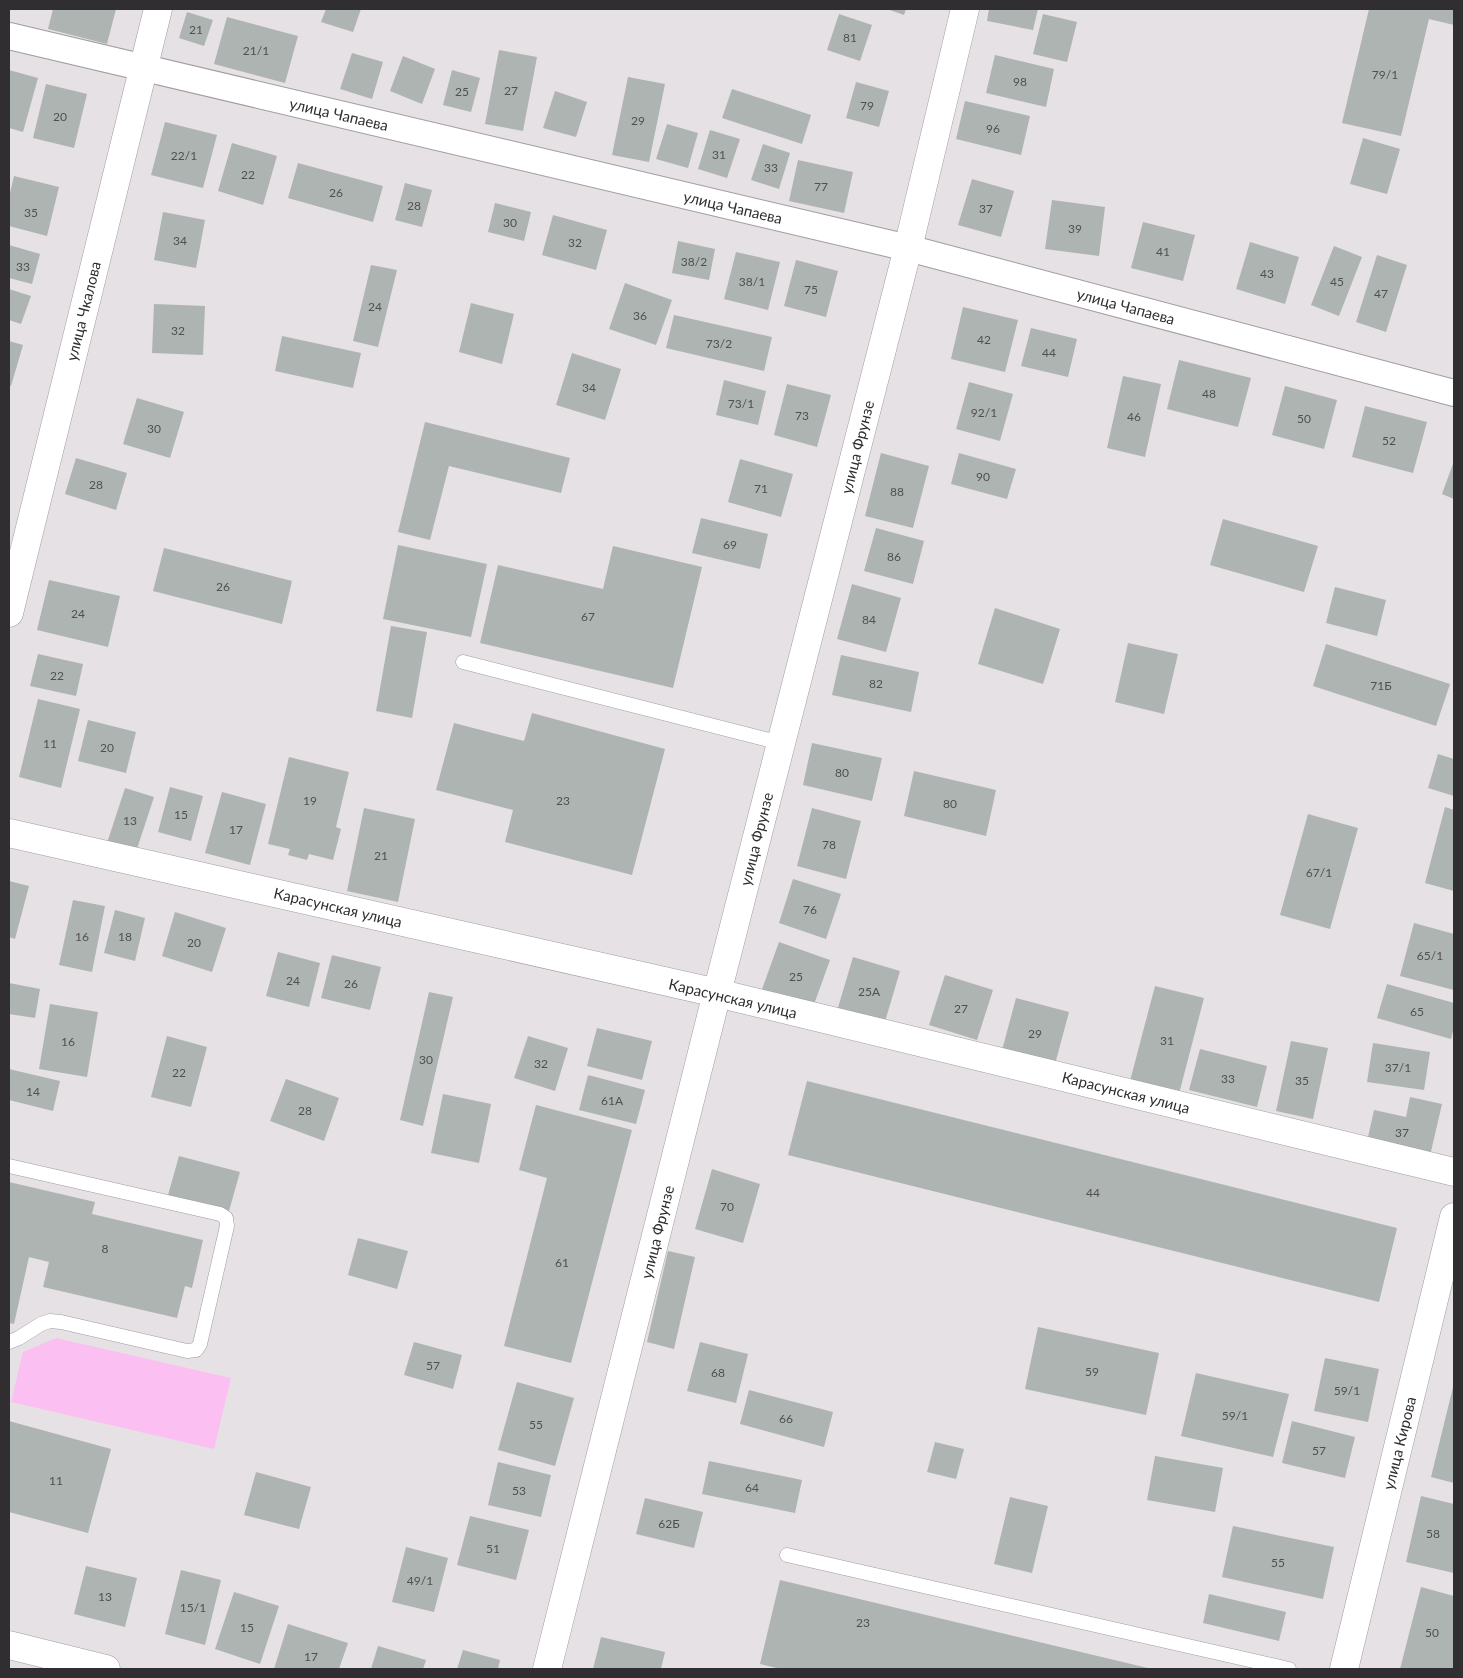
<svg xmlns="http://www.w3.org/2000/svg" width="1463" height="1678" font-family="Lato,sans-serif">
	<rect width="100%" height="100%" fill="#e6e1e5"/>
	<path fill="#fbc0f1" d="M56 1338 231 1378 214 1449 11 1402 23 1352Z"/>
	<path fill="#aeb4b2" d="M53 9H116L107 44 48 29Z
		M326 9H361L353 32 321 22Z
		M887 9H906L904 15Z
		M989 9H1038L1033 30 987 21Z
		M1369 9H1454V25L1429 19 1401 136 1342 123Z
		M187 12 213 20 204 46 179 38Z
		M839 14 872 25 860 61 827 50Z
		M1043 14 1077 22 1067 62 1033 54Z
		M227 17 298 36 285 83 214 64Z
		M499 50 537 57 523 131 485 124Z
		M352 53 383 62 372 99 340 89Z
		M995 55 1054 69 1046 107 986 93Z
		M403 56 435 69 422 104 390 91Z
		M9 70 38 78 23 132 9 128Z
		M452 70 480 78 471 112 443 105Z
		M628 77 665 84 649 162 612 155Z
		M856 82 889 91 879 127 846 118Z
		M46 84 87 94 74 148 33 138Z
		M732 89 811 115 802 144 722 118Z
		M555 91 587 102 576 137 543 128Z
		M965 101 1030 116 1021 155 956 139Z
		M165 122 217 135 203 188 151 175Z
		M667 124 698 133 688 168 656 159Z
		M710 130 740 139 727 178 698 169Z
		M1363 138 1400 149 1387 194 1350 184Z
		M232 143 277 156 263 205 218 191Z
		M763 144 790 153 779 189 751 180Z
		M798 160 853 172 844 213 789 201Z
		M298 163 383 186 373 222 288 198Z
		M14 176 59 187 47 236 9 226V197Z
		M972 179 1014 191 1001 237 958 225Z
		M405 183 432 190 422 227 395 220Z
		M1052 200 1105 207 1099 256 1045 249Z
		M495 203 531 212 524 241 488 232Z
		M163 212 205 220 196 268 154 260Z
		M553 215 607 230 596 270 542 255Z
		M1143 222 1195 235 1183 281 1131 268Z
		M678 241 715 249 709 280 672 273Z
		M1250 242 1299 257 1285 304 1236 289Z
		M9 245 40 254 32 284 9 278Z
		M1334 246 1362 257 1339 316 1311 305Z
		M736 252 780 262 768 310 724 299Z
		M1377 255 1407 265 1386 332 1356 322Z
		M796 260 838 271 826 317 784 306Z
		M371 265 397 270 378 347 353 341Z
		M625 283 672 300 656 345 609 329Z
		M9 289 31 296 21 324 9 320Z
		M471 303 514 314 502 364 459 352Z
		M154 304 205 306 203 355 152 353Z
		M963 307 1018 320 1005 372 951 359Z
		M674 315 772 337 764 371 666 348Z
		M1031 328 1077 339 1068 377 1021 366Z
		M282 336 361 353 353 388 275 371Z
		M9 341 23 345 11 386 9 385Z
		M572 353 621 369 605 420 556 405Z
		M1179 360 1251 378 1238 427 1167 409Z
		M1123 376 1161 384 1145 457 1107 448Z
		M724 380 766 391 758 425 716 415Z
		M969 382 1013 394 1000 441 956 429Z
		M787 384 831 395 817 447 774 435Z
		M1285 386 1337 400 1324 449 1272 435Z
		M137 398 184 412 170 458 123 444Z
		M1365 406 1427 422 1413 473 1352 457Z
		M425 422 570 458 561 493 449 466 430 540 398 532Z
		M881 453 929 466 913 528 865 516Z
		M959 453 1016 469 1007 499 951 484Z
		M76 458 127 473 116 510 65 494Z
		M740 459 793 474 781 517 728 502Z
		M1454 461V499L1442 494Z
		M701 518 768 534 760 569 692 553Z
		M1223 519 1318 546 1304 592 1210 565Z
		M876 528 924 541 913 584 864 571Z
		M398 545 487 564 471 637 383 619Z
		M613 546 702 567 673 688 480 643 498 565 603 589Z
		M164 548 292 581 282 624 153 591Z
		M49 580 120 596 108 647 37 630Z
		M852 584 901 598 886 652 837 639Z
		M1335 587 1386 600 1377 636 1326 623Z
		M995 608 1060 629 1043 684 978 664Z
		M391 626 427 632 412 718 376 711Z
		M1128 643 1178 654 1164 714 1115 702Z
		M1326 644 1450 684 1436 726 1313 686Z
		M38 654 83 664 76 696 30 686Z
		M841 655 919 672 911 712 832 695Z
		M38 699 80 709 61 788 19 777Z
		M532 713 665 749 632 875 505 842 513 810 436 790 454 723 524 741Z
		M88 720 136 732 126 773 78 761Z
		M812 743 882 758 872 801 803 785Z
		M1438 754 1454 759V796L1428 788Z
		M289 757 349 772 336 827 341 829 333 860 309 854 307 860 288 855 290 849 268 844Z
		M914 771 996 790 986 836 904 816Z
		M170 787 203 796 191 841 158 832Z
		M125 788 154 797 136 852 107 843Z
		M222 792 266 804 250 865 205 853Z
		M1445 807 1454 810V891L1425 883Z
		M364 808 415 819 398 902 347 891Z
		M812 808 861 821 846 879 797 866Z
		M1308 814 1358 828 1330 929 1280 915Z
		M793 879 841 894 826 939 779 923Z
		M9 881 29 886 15 939 9 937Z
		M73 900 105 906 92 972 59 965Z
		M115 910 145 918 135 961 104 953Z
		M175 912 226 928 212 972 162 956Z
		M1414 923 1454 934V990L1400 976Z
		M779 942 830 960 812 1010 761 992Z
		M278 952 320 963 309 1007 266 996Z
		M332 955 381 967 370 1010 321 998Z
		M853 957 900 971 884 1025 837 1011Z
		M945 975 993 990 977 1040 929 1025Z
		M9 983 40 989 35 1018 9 1014Z
		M1387 984 1454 1003V1027L1451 1039 1377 1018Z
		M1155 986 1204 998 1179 1094 1130 1081Z
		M429 992 453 997 423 1126 400 1120Z
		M1016 998 1069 1012 1054 1068 1001 1054Z
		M50 1004 98 1012 87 1077 39 1069Z
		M597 1028 652 1041 642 1080 587 1066Z
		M167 1036 207 1047 191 1107 151 1097Z
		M528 1036 568 1048 555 1091 514 1078Z
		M1291 1041 1328 1048 1313 1119 1276 1111Z
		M1373 1043 1430 1052 1424 1090 1367 1082Z
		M1200 1049 1267 1066 1257 1107 1189 1090Z
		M9 1069 60 1081 53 1111 9 1100Z
		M588 1075 645 1090 636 1124 579 1110Z
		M286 1079 339 1098 324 1141 270 1121Z
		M807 1081 1397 1228 1379 1302 788 1155Z
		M443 1094 491 1104 479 1163 431 1153Z
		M1410 1097 1442 1104 1429 1160 1366 1146 1374 1110 1406 1117Z
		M536 1105 632 1130 571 1363 504 1346 547 1178 519 1170Z
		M179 1156 240 1172 229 1211 168 1195Z
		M712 1169 760 1184 743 1243 695 1229Z
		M9 1182 95 1202 92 1214 203 1240 192 1288 185 1286 177 1318 43 1287 49 1262 29 1257 14 1324 9 1323Z
		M358 1238 408 1251 397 1289 348 1275Z
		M668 1251 695 1257 674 1349 647 1342Z
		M1038 1327 1159 1353 1146 1415 1025 1389Z
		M414 1342 462 1355 453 1389 404 1375Z
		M700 1342 748 1354 736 1403 687 1391Z
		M1325 1358 1379 1369 1368 1422 1314 1411Z
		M1196 1373 1289 1394 1273 1457 1181 1436Z
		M517 1382 574 1398 555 1466 498 1450Z
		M1454 1383V1483L1431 1477Z
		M749 1390 833 1412 824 1447 740 1424Z
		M9 1421 111 1449 88 1533 9 1512Z
		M1292 1421 1355 1437 1345 1478 1282 1463Z
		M935 1442 964 1449 956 1479 927 1472Z
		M1155 1456 1223 1468 1215 1512 1147 1500Z
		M709 1461 802 1480 795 1513 702 1494Z
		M498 1462 551 1475 541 1517 488 1505Z
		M256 1472 311 1487 299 1529 244 1515Z
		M1421 1496 1454 1504V1573L1406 1562Z
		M1010 1497 1048 1506 1032 1573 994 1564Z
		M645 1498 703 1512 694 1548 636 1534Z
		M470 1516 529 1530 516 1580 457 1565Z
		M1233 1526 1334 1547 1323 1599 1222 1577Z
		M406 1547 448 1558 434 1612 392 1602Z
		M86 1566 137 1578 125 1627 74 1614Z
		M181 1570 221 1580 205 1645 165 1634Z
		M780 1580 1152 1669H781L760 1664Z
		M1421 1587 1454 1596V1669H1400Z
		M234 1592 279 1606 260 1664 215 1649Z
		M1209 1594 1286 1612 1279 1641 1203 1623Z
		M288 1624 348 1643 339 1669H274Z
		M601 1637 665 1652 661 1669H593Z
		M378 1646 426 1660 423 1669H371Z
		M463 1650 500 1660 498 1669H457Z"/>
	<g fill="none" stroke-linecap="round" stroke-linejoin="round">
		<g stroke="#a19ca0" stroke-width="15">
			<path id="service" d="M463 662 781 743
				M9 1166 220 1214 226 1218 227 1226 200 1344 196 1350 187 1351 61 1322 50 1321 41 1324 19 1338 9 1342
				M787 1555 1289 1669"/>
		</g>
		<g stroke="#a19ca0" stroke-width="28">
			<path id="minor" d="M9 36 908 248 1454 393"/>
		</g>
		<g stroke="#a19ca0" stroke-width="29">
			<path id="tertiary" d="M9 613 158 9
				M9 833 717 993 1454 1172
				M9 1645 106 1669
				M547 1669 717 993 908 248 965 9
				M1344 1669 1454 1217"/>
		</g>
		<use href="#service" stroke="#fff" stroke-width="14"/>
		<use href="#minor" stroke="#fff" stroke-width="26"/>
		<use href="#tertiary" stroke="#fff" stroke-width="28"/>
	</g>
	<g text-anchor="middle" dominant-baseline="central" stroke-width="4" stroke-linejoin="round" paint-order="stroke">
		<g font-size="12" fill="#505050">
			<text x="196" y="29">21</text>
			<text x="850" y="37">81</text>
			<text x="256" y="50">21/1</text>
			<text x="1385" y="74">79/1</text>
			<text x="1020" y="81">98</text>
			<text x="511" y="90">27</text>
			<text x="462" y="91">25</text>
			<text x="867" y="105">79</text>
			<text x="60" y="116">20</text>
			<text x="638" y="120">29</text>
			<text x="993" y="128">96</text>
			<text x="719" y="154">31</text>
			<text x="184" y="155">22/1</text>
			<text x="771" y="167">33</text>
			<text x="248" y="174">22</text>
			<text x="821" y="186">77</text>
			<text x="336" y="192">26</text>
			<text x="414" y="205">28</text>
			<text x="986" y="208">37</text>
			<text x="31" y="212">35</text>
			<text x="510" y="222">30</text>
			<text x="1075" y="228">39</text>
			<text x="180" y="240">34</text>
			<text x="575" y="242">32</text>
			<text x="1163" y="251">41</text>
			<text x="694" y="261">38/2</text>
			<text x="23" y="266">33</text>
			<text x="1267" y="273">43</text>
			<text x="752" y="281">38/1</text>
			<text x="1337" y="281">45</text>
			<text x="811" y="289">75</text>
			<text x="1381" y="293">47</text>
			<text x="375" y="306">24</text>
			<text x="640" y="315">36</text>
			<text x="178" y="330">32</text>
			<text x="984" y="339">42</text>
			<text x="719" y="343">73/2</text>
			<text x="1049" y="352">44</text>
			<text x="589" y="387">34</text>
			<text x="1209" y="393">48</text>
			<text x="741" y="403">73/1</text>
			<text x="984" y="412">92/1</text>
			<text x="802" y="415">73</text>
			<text x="1134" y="416">46</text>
			<text x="1304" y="418">50</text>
			<text x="154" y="428">30</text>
			<text x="1389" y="440">52</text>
			<text x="983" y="476">90</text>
			<text x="96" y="484">28</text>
			<text x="761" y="488">71</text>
			<text x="897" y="491">88</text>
			<text x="730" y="544">69</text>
			<text x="894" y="556">86</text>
			<text x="223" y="586">26</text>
			<text x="78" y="613">24</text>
			<text x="588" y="616">67</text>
			<text x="869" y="619">84</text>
			<text x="57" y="675">22</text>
			<text x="876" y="683">82</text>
			<text x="1381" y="685">71Б</text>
			<text x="50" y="743">11</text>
			<text x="107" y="747">20</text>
			<text x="842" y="772">80</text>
			<text x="310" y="800">19</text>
			<text x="563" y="800">23</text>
			<text x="950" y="803">80</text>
			<text x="181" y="814">15</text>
			<text x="130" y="820">13</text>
			<text x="236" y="829">17</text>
			<text x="829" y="844">78</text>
			<text x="381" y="855">21</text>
			<text x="1319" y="872">67/1</text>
			<text x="810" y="909">76</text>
			<text x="82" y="936">16</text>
			<text x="125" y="936">18</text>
			<text x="194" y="942">20</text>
			<text x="1430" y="955">65/1</text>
			<text x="796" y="976">25</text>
			<text x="293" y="980">24</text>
			<text x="351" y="983">26</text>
			<text x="869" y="991">25А</text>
			<text x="961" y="1008">27</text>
			<text x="1417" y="1011">65</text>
			<text x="1035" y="1033">29</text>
			<text x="1167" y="1040">31</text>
			<text x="68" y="1041">16</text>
			<text x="426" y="1059">30</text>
			<text x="541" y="1063">32</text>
			<text x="1398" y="1067">37/1</text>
			<text x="179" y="1072">22</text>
			<text x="1228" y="1078">33</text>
			<text x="1302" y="1080">35</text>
			<text x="33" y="1091">14</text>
			<text x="612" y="1100">61А</text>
			<text x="305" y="1110">28</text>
			<text x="1402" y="1132">37</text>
			<text x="1093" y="1192">44</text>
			<text x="727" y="1206">70</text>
			<text x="105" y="1248">8</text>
			<text x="562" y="1262">61</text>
			<text x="433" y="1365">57</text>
			<text x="1092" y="1371">59</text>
			<text x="718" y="1372">68</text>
			<text x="1347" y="1390">59/1</text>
			<text x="1235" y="1415">59/1</text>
			<text x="786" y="1418">66</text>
			<text x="536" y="1424">55</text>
			<text x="1319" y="1450">57</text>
			<text x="56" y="1480">11</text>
			<text x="752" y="1487">64</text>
			<text x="519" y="1490">53</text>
			<text x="669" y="1523">62Б</text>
			<text x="1433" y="1533">58</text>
			<text x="493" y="1548">51</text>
			<text x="1278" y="1562">55</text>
			<text x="420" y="1580">49/1</text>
			<text x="105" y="1596">13</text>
			<text x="193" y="1607">15/1</text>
			<text x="863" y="1622">23</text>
			<text x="247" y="1627">15</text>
			<text x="1432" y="1632">50</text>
			<text x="311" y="1656">17</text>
		</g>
		<g font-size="15" fill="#302e30" stroke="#fff">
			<text transform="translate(339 114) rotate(13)">улица Чапаева</text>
			<text transform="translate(733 207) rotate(13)">улица Чапаева</text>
			<text transform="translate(1126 306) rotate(15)">улица Чапаева</text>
			<text transform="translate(83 311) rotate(-76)">улица Чкалова</text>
			<text transform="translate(857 447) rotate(-76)">улица Фрунзе</text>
			<text transform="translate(756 839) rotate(-76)">улица Фрунзе</text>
			<text transform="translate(338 907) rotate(13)">Карасунская улица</text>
			<text transform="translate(733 998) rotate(13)">Карасунская улица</text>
			<text transform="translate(1126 1092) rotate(14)">Карасунская улица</text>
			<text transform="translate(657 1232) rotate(-76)">улица Фрунзе</text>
			<text transform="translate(1399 1443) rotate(-76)">улица Кирова</text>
		</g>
	</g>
	<rect width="1463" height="1678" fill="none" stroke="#302e30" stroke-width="20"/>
</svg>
